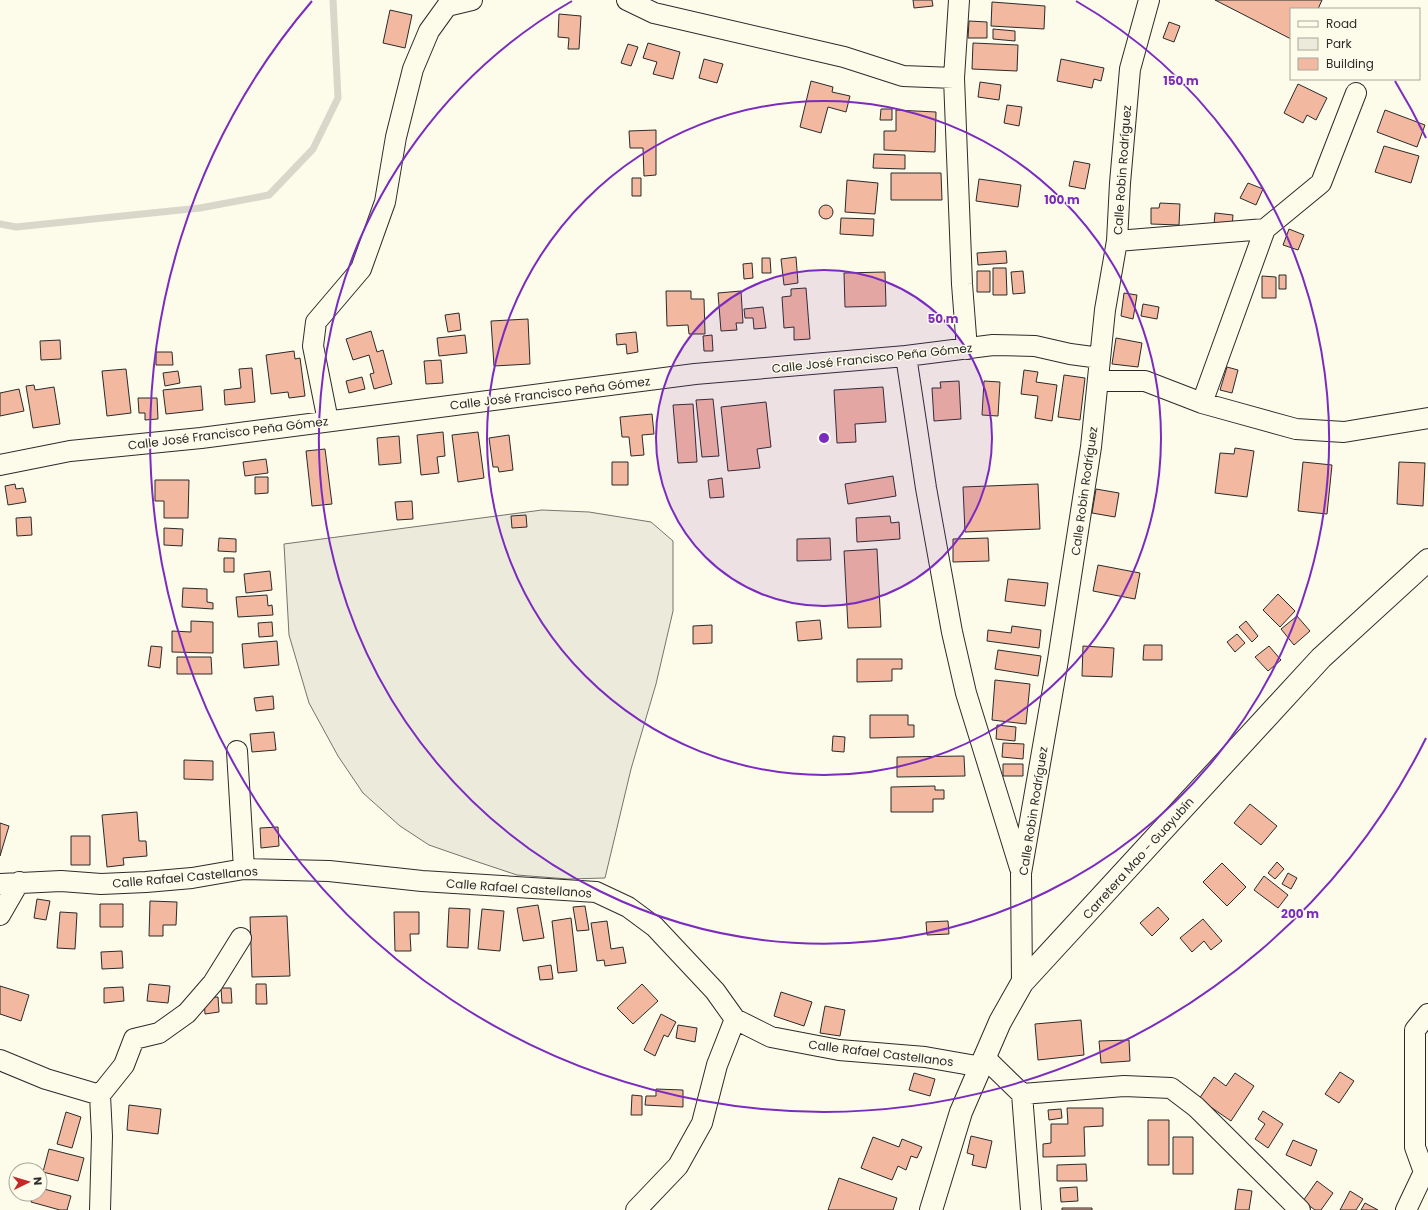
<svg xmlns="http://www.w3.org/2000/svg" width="1428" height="1210" font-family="Poppins,sans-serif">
	<rect width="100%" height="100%" fill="#fdfbea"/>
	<path fill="#ecebdb" stroke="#74746e" d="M542 510 589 512 651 522 673 541V611L656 684 631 769 605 878 568 879 517 875 478 862 429 845 400 826 363 793 338 756 309 703 289 635 284 544Z"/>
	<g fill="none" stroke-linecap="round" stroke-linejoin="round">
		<path stroke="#d8d7c9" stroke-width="7" d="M0 224 16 227 200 208 269 195 313 149 338 98 333 0"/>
	</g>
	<path fill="#f2b8a0" stroke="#2b2b2b" d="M913 0H932L933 6 914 8Z
		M1215 0H1322L1318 9H1291V39Z
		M992 2 1045 6 1044 29 991 26Z
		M390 10 412 15 405 48 383 43Z
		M559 14 581 16 579 49H568L569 38 558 37Z
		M969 21 987 22V38H968Z
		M1169 22 1180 26 1174 42 1163 38Z
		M993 29 1015 31V41L993 39Z
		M648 43 680 52 673 79 653 74 657 62 643 58Z
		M973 43 1018 45 1017 71 972 69Z
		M628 44 638 47 631 66 621 63Z
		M704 59 723 64 717 83 699 78Z
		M1061 59 1104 68 1101 81 1094 79 1092 88 1057 81Z
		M811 81 833 87 832 92 850 96 846 112 828 107 821 133 800 127Z
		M980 82 1001 85 999 100 978 97Z
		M1298 84 1327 98 1316 120 1307 115 1303 123 1284 113Z
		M1007 105 1022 107 1019 126 1004 123Z
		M881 109H892V120H880Z
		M896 110 936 112 935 152 884 150V131H896Z
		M1385 110 1425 125 1417 147 1377 132Z
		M656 130V175L644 176 643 148H630L629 131Z
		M1384 146 1419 156 1411 183 1375 172Z
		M874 154 905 155V169L873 168Z
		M1074 161 1090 164 1085 189 1069 186Z
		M891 173H941L942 200H891Z
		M632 178H641V196H632Z
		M979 179 1021 185 1018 207 976 201Z
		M847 180 878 183 875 214 845 212Z
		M1248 183 1263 189 1256 205 1240 198Z
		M1160 203 1180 204 1179 225 1151 224V208H1159Z
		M819 212a7 7 0 1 1 14 0a7 7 0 1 1-14 0Z
		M1215 213 1233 215 1232 227 1214 225Z
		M841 218 874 219 873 236 840 234Z
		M1289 229 1304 235 1298 250 1283 245Z
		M1006 251 1007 263 978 265 977 253Z
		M796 257 798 283 784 285 781 259Z
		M762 258H770L771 273H762Z
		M752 263 753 278 744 279 743 264Z
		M993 268H1006L1007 295H993Z
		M977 271H990V292H977Z
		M1023 271 1025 293 1013 294 1011 272Z
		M885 272 886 306 845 307 844 273Z
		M1279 275H1286V289H1279Z
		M1262 276 1276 277V298H1262Z
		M806 288 810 339 794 340V327L784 328 782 297 791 296V289Z
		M666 291H691V299H704L705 334H689L688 325 667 326Z
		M741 291 743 323H736L737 330 721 331 718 293Z
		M1124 293 1137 295 1133 319 1121 316Z
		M1143 304 1159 307 1157 319 1141 316Z
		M763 307 766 328 754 329 753 318H745L744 309Z
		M459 313 461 330 448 332 445 315Z
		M528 319 530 364 494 366 491 321Z
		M371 331 377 352 383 350 392 384 374 389 370 374 374 373 369 355 353 360 346 339Z
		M636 332 638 352 627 354 626 344 617 345 616 334Z
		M465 335 467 353 439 356 437 338Z
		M712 335 713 351H704L703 336Z
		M1116 338 1142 343 1138 367 1112 364Z
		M60 340 61 359 41 360 40 341Z
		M294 351 295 359 300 358 305 396 289 398 288 392 271 394 266 355Z
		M156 352H172L173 365H156Z
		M441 360 443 383 426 384 424 361Z
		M1227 367 1238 370 1232 393 1220 390Z
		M252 368 255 402 225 405 224 390 241 388 239 369Z
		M126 369 131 413 107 416 102 371Z
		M1024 370 1038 372 1036 382 1057 385 1052 421 1035 418 1038 396 1021 394Z
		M178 371 180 383 165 386 163 373Z
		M1064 375 1085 378 1080 420 1058 417Z
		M362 377 365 389 349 393 346 381Z
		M959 381 961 419 934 421 932 388H941L940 382Z
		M984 381 1000 382 998 416 982 415Z
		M34 385 35 390 54 387 60 424 33 428 26 386Z
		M201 386 203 410 166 414 163 390Z
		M883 387 886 422 855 424 856 442 837 443 834 390Z
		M19 389 24 411 0 416V393Z
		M138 398H157L158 419 145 420V413H139Z
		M713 399 719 456 702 457 696 400Z
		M766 402 771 447 757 449 760 468 728 471 721 407Z
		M693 404 697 462 678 463 673 405Z
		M652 414 654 434 642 435 644 455 631 456 629 437H622L620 417Z
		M443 432 445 456 437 457 439 473 421 475 417 435Z
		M478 432 484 478 458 482 452 435Z
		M509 435 513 470 499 472 498 467H493L489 438Z
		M399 436 401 463 379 465 377 438Z
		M1235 448 1254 451 1247 497 1215 493 1220 453 1234 454Z
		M325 449 332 504 312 506 306 451Z
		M266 459 268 473 245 476 243 462Z
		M612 462H628V485H612Z
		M1303 462 1332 465 1327 514 1298 511Z
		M1399 462 1425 463 1423 506 1397 504Z
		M893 476 896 496 848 504 845 484Z
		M255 477H268V493L255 494Z
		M722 478 724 497 710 498 708 480Z
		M155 480H189L188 518H164V501H155Z
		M15 484 16 489 23 488 26 502 8 505 5 486Z
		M1038 484 1040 529 965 532 963 487Z
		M1096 489 1119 493 1115 517 1092 513Z
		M412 501 413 519 397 520 395 502Z
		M526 515 527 527 512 528 511 516Z
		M890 516 891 523 899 522 900 539 857 542 856 518Z
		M31 517 32 535 17 536 16 518Z
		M164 528 183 529 182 546 164 545Z
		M219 538 236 539V552L218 551Z
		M830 538 831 560 797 561V539Z
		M988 538 989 561 953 562V539Z
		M877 549 881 627 848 628 844 551Z
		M224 558H234V572H224Z
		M1098 565 1140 573 1135 599 1093 591Z
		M270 571 272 590 246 593 244 574Z
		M1008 579 1048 583 1045 606 1005 601Z
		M183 588 207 589V602L213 603V609L182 607Z
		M1278 594 1295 611 1280 627 1263 610Z
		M267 595 268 606 272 605 273 615 238 617 236 597Z
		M1297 616 1310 631 1294 645 1281 629Z
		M820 620 822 639 798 641 796 622Z
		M191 621 213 622V653L172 652V631L191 632Z
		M1246 621 1258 636 1252 642 1239 627Z
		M272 622 273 636 259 637 258 623Z
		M712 625V643L693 644V626Z
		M1012 626 1041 630 1039 648 987 641 988 630 1011 633Z
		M1237 634 1245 643 1235 652 1227 642Z
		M277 641 279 665 244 668 242 644Z
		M1144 645H1162V660H1143Z
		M151 646 162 647 160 668 148 666Z
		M1083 646 1114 648 1112 677 1082 676Z
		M1269 646 1281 660 1268 671 1255 657Z
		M998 650 1041 656 1038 676 995 669Z
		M177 657H211L212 674H177Z
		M857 659H902V669H892V681L857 682Z
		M995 680 1030 684 1026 724 992 720Z
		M273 696 274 709 256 711 254 698Z
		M870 715H908V725H914V737L870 738Z
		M997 725 1016 727 1015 741 996 739Z
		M274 732 276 750 252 752 250 734Z
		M833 736 845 737 844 752 832 751Z
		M1003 743 1024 744 1023 759 1002 757Z
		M964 756 965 776 897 777V757Z
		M184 760 213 761V780L184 779Z
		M1003 764H1023V776H1003Z
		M935 786V790H944V799H933V812H891V787Z
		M1250 804 1277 826 1261 845 1234 823Z
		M137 812 139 841H146L147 856 123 858 124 865 107 867 102 815Z
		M0 823 9 826 0 856Z
		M278 827 279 846 261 848 260 828Z
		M71 836H90V865H71Z
		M1277 862 1284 869 1275 879 1268 873Z
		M1222 863 1246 887 1227 906 1203 882Z
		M1288 873 1297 878 1291 889 1282 884Z
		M1264 876 1288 895 1278 908 1254 890Z
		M37 899 50 901 46 920 34 918Z
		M150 901 177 902 176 925H163V936H149Z
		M100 904H123V927H100Z
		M538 905 544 938 523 941 517 908Z
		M585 906 589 930 577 931 573 907Z
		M1158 907 1169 919 1152 936 1140 923Z
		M449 908 470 909 468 948 447 947Z
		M482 909 504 911 500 951 478 949Z
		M60 912 77 913 75 949 57 948Z
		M394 912H419V934H410L411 951H395Z
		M287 916 290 976 252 977 250 917Z
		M571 918 577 971 558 973 552 921Z
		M1203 919 1222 941 1211 950 1204 941 1192 952 1180 938Z
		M607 921 611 949 623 947 626 963 605 966 604 960 597 961 591 923Z
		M948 921 949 934 927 935 926 922Z
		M122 951 123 968 102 969 101 952Z
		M551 965 553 979 540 980 538 967Z
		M149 984 170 986 168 1003 147 1001Z
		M256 984H266L267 1004H256Z
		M642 984 658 1001 633 1024 617 1008Z
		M0 986 29 995 21 1021 0 1014Z
		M123 987 124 1001 104 1003V988Z
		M221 988H231L232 1003H222Z
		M781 992 812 1002 804 1026 774 1016Z
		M218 997 219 1012 205 1014 204 998Z
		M825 1006 845 1010 840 1036 820 1033Z
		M661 1014 676 1022 668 1037 664 1035 655 1056 644 1050Z
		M1081 1020 1084 1055 1038 1060 1035 1024Z
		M678 1025 697 1028 695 1042 676 1038Z
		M1129 1040 1130 1061 1101 1063 1099 1041Z
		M1340 1072 1354 1081 1339 1103 1325 1094Z
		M914 1073 935 1079 930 1096 909 1090Z
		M1235 1073 1254 1086 1231 1121 1199 1099 1214 1077 1226 1086Z
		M656 1089 683 1090V1107L645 1105 646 1096H656Z
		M632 1095 642 1096V1115H631Z
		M129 1105 161 1109 158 1134 127 1130Z
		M1067 1108H1103V1126L1084 1127 1085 1156 1043 1157V1144L1051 1143V1124H1068Z
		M1061 1109 1062 1118 1049 1120 1048 1110Z
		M1263 1111 1283 1124 1268 1148 1255 1139 1265 1124 1258 1119Z
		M66 1112 81 1117 72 1148 57 1144Z
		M1148 1120H1169V1165H1148Z
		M971 1136 992 1141 986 1168 972 1165 974 1155 967 1153Z
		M873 1137 899 1147 902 1139 922 1147 917 1158 911 1156 906 1170 898 1166 892 1180 861 1168Z
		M1173 1137H1193V1174H1173Z
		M1293 1140 1317 1150 1311 1166 1286 1155Z
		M49 1149 84 1158 78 1181 43 1172Z
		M1086 1164 1087 1181H1057V1165Z
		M839 1178 897 1198 893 1210H828Z
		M1317 1181 1333 1193 1321 1210H1315L1303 1201Z
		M1077 1187 1078 1201 1061 1202 1060 1188Z
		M40 1188 71 1196 67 1210H60L31 1202 33 1194H40Z
		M1238 1189 1252 1191 1249 1210H1235Z
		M1350 1191 1363 1199 1356 1210H1340Z
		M1365 1203 1378 1210H1361Z
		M1062 1208H1092V1210H1062Z"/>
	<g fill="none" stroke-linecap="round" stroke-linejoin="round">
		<g stroke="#2b2b2b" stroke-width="22">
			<path id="street" d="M627 0 654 13 844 57 903 76 954 78 962 284 967 349
				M954 78 959 0
				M1117 241 1265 229
				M906 356 926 488 952 632 966 693 1020 868
				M1098 381H1145L1202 403 1296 429 1344 432 1428 418
				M1202 403 1265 229 1321 183 1356 93
				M328 421 313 346 316 322 361 269 385 202 396 137 413 69 429 31 447 6 472 0
				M0 465 70 451 201 438 695 374 906 356 993 345 1035 346 1070 354 1100 358
				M237 751 244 869
				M0 884 61 881 101 884 146 882 192 878 244 869 329 871 422 881 596 892 628 907 655 927 715 991 735 1019 771 1037 839 1050 925 1057 982 1067
				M0 915 19 882
				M1022 983 1021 873 1058 660 1091 447 1105 310 1117 241 1120 183 1130 69 1149 0
				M985 1058 1022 1094 1031 1210
				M0 1060 46 1079 100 1095 124 1065 134 1039 159 1033 187 1013 213 983 241 938
				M1022 1094 1124 1086 1171 1088 1196 1107 1300 1210
				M100 1210 102 1136 100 1095
				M636 1210 678 1166 702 1123 717 1065 735 1019
				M1406 1210 1424 1172 1415 1147V1030L1428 1014"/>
		</g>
		<g stroke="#2b2b2b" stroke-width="24">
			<path id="secondary" d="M931 1210 961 1112 1000 1022 1022 983 1321 658 1428 560"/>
		</g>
		<use href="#street" stroke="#fdfbea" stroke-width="20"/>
		<use href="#secondary" stroke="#fdfbea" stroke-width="22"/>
	</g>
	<circle cx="824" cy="438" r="168" fill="#7b2cbf" fill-opacity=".12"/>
	<g fill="none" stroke="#7b2cbf" stroke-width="2">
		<circle cx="824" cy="438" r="168"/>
		<circle cx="824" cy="438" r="337"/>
		<path d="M1076 1A505 505 0 1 1 572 1"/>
		<path d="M1426 738A673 673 0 1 1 312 1M1395 81A673 673 0 0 1 1426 138"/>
	</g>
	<g text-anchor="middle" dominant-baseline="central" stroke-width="3" stroke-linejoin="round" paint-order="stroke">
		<g font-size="12" fill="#2b2b2b" stroke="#fdfbea">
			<text transform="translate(1122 170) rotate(-86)">Calle Robin Rodríguez</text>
			<text transform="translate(872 358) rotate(-6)">Calle José Francisco Peña Gómez</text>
			<text transform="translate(550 393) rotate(-7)">Calle José Francisco Peña Gómez</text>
			<text transform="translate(228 433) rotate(-7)">Calle José Francisco Peña Gómez</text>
			<text transform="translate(1084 491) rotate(-82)">Calle Robin Rodríguez</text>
			<text transform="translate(1033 811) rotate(-81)">Calle Robin Rodríguez</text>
			<text transform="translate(1138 858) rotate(-48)">Carretera Mao - Guayubín</text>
			<text transform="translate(185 877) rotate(-5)">Calle Rafael Castellanos</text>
			<text transform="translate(519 888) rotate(4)">Calle Rafael Castellanos</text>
			<text transform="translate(881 1053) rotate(7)">Calle Rafael Castellanos</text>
		</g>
	</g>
	<circle cx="824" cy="438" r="6" fill="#7b2cbf" stroke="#fdfbea" stroke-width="2"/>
	<g font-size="12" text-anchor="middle" font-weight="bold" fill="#7b2cbf" stroke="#fdfbea" stroke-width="3" stroke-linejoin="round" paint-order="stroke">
		<text x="1181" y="85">150 m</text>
		<text x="1062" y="204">100 m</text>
		<text x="943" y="323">50 m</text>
		<text x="1300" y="918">200 m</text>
	</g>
	<rect x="1290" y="8" width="130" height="72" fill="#fdfbea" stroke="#a9a89e"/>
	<rect x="1298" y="21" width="20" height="6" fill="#fdfbea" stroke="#a9a89e"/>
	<text x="1326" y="28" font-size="12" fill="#2b2b2b">Road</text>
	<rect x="1298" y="38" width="20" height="12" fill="#ecebdb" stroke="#a9a89e"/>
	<text x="1326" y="48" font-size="12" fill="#2b2b2b">Park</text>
	<rect x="1298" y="58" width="20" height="12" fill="#f2b8a0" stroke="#a9a89e"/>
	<text x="1326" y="68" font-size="12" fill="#2b2b2b">Building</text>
	<g transform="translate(28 1182) rotate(85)"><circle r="19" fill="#fdfbea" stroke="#a9a89e"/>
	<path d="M0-3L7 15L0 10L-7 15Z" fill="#c62828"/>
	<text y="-6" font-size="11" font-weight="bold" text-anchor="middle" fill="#2b2b2b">N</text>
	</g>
</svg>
